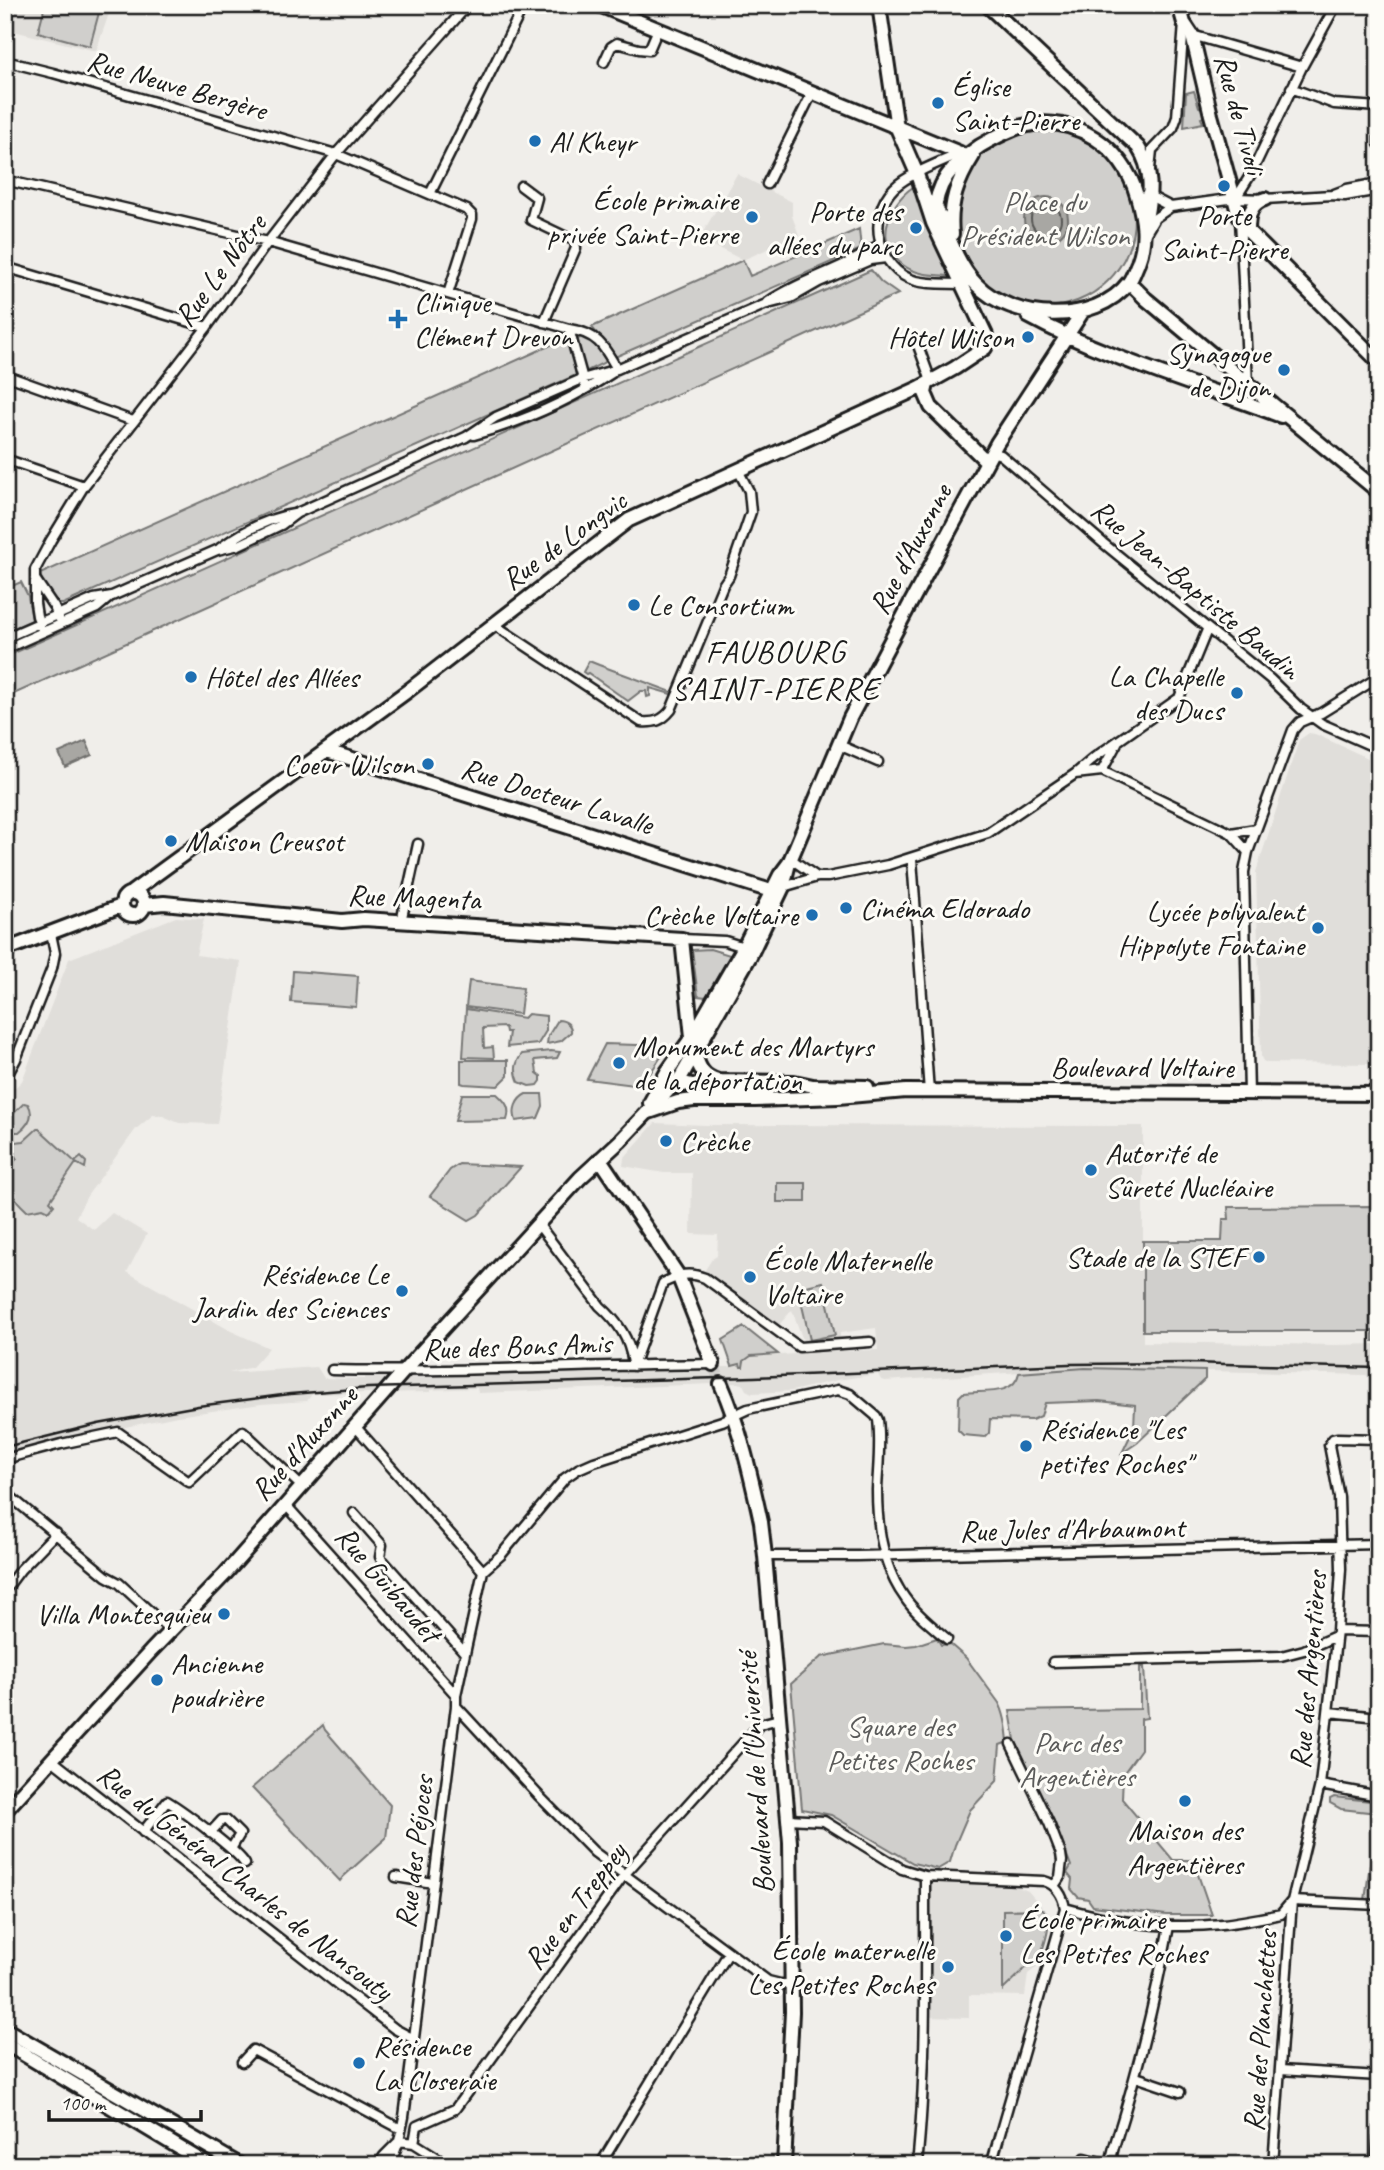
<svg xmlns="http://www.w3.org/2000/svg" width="1384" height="2170" font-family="Caveat,sans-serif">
	<rect width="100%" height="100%" fill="#f0eeea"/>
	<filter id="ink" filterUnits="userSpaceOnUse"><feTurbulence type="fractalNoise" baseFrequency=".0143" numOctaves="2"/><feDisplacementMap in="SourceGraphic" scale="14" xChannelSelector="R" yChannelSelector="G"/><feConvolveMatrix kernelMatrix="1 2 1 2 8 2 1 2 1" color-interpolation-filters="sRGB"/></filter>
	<g filter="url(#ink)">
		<path fill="#e0deda" d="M5 5H112L96 51 5 29Z
			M737 174 792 202V216L799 235 743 260 699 239Z
			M1309 733 1315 734 1379 763V1064L1267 1063 1263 1061 1261 1057 1256 872 1299 740Z
			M176 917 204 919 196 955 241 961 217 1124 179 1123 163 1116 153 1115 136 1129 87 1196 76 1217 94 1230 112 1213 147 1234 127 1272 231 1331 269 1348 252 1367 229 1373 317 1367 324 1378 365 1379V1376H428L429 1374H435V1376L691 1369 692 1367H734L740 1365 743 1368 746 1360 751 1357 795 1354 798 1351 878 1350 876 1328 840 1333V1341L804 1343 792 1310 779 1325 759 1311 755 1312 705 1270 712 1259 717 1256 718 1235 691 1234 692 1173H664L623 1166 624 1158 655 1123 706 1125 1143 1126V1342L1334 1345 1379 1344V1388L1366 1375 1085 1368 885 1381 881 1380 878 1374 837 1380 792 1391 752 1393 746 1390 743 1384 738 1383 478 1393 477 1388 430 1390V1392L312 1394 307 1401 261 1404 177 1416 27 1448 5 1455V1097L22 1081 69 959Z
			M927 1882 1016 1886 1028 1891 1047 1913 1049 1919 1036 1968 1028 1974 1025 1996 969 1995V2018L927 2017Z"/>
		<path fill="#d0cfcc" stroke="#767674" stroke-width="2" d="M45 5H101L90 46 38 32Z
			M1194 91 1199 107 1202 108 1204 117 1201 118 1203 123 1184 127 1186 93Z
			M956 218a89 89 0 1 1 178 0a89 89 0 1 1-178 0Z
			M913 187 951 272 950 276C934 275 916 275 903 265 873 243 888 204 913 187Z
			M859 229 861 249 615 357 592 327 743 260 750 276Z
			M871 270 881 282 898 294 5 698V657Z
			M582 336 593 342 609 360 585 372 582 371 577 340Z
			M569 337 576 375 63 604H57L44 587 40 574Z
			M21 582 28 596 32 620 5 632V589Z
			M589 661 599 665 672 692 671 694 650 688V696L647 697 646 691H641L628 701 588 673 586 674 583 672Z
			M710 949 730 955 706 997 698 996 692 950Z
			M293 971 358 976 356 1007 291 1002Z
			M469 981 523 988 520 1014 466 1007Z
			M466 1009 524 1018 528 1014 546 1016V1031L538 1044 507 1047 509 1032H506L505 1027 483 1028 484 1048 493 1047 494 1058 463 1057Z
			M558 1020C565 1020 572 1025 571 1032L561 1041 547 1044 548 1036Z
			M605 1044 668 1046 642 1086 587 1079Z
			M551 1051 560 1052 557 1058 535 1060 537 1073 541 1076V1081L538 1085 529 1086 519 1082C514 1071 515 1063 522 1054Z
			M461 1060H508V1076L498 1086 464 1084 461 1083Z
			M462 1094H497C506 1102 511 1108 507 1120L455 1121Z
			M526 1094H542L543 1106 538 1118 516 1121C512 1110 516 1099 526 1094Z
			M24 1103 28 1104C35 1115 28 1125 19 1132H7L5 1122Z
			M38 1128 75 1162 81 1157 86 1162 85 1168 76 1163 50 1201 54 1205 49 1211 43 1208 27 1211C12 1197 5 1188 5 1168L17 1159 6 1143 24 1141Z
			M459 1164 521 1167 478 1215 469 1220 430 1196 450 1170Z
			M777 1183H806V1202H777Z
			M1375 1206V1273H1379V1341H1373V1331H1143V1241H1222L1223 1219H1229L1228 1207Z
			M823 1282 835 1335 810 1340 798 1288Z
			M744 1327 778 1354 751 1356 744 1361 743 1367H741L740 1364 732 1366 723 1340Z
			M1085 1368 1205 1371V1379L1137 1443 1122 1453 1134 1428 1135 1405 1099 1401 1045 1403 1041 1416 1032 1420 990 1419 989 1433 985 1437 963 1435 958 1430 959 1397 963 1393C982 1390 1014 1397 1019 1373Z
			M937 1638 941 1645 950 1644 966 1658 999 1703C1005 1714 1007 1729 1008 1742L1000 1745 997 1781 970 1810 955 1845 950 1862 938 1869 913 1863 831 1815 802 1809 791 1684 821 1657 884 1644 906 1646 916 1645Z
			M1140 1667H1144L1147 1718 1141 1719V1749L1123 1774 1122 1799 1173 1860H1193L1212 1915H1166L1093 1906 1088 1899 1078 1897 1071 1889 1072 1879 1067 1873 1071 1866 1054 1822 1015 1740 1010 1711 1140 1709Z
			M323 1725 325 1730 390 1805 386 1838 343 1877 340 1881 252 1788Z
			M1334 1797 1379 1802V1903L1365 1900 1377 1813 1341 1809 1330 1803V1799Z
			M1043 1909C1055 1924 1043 1945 1039 1961H1033L1003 1990V1910Z"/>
		<path fill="#a8a7a3" stroke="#706f6d" stroke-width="2" d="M1024 219a22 22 0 1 1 44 0a22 22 0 1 1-44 0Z
			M86 741 92 755 65 767 59 753Z"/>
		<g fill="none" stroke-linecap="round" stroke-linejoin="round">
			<path stroke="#545452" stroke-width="2" d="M1031 219a15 15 0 1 1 30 0a15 15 0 1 1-30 0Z"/>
			<path stroke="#d0cecb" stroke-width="12" stroke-dasharray="12 6" stroke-linecap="butt" d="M713 1364 721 1384"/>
			<g stroke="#1c1c1c" stroke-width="13">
				<path id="street" d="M1192 35 1302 67
					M5 61 53 73 336 154 467 210 472 215V219L448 294
					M604 62 611 47 617 43 639 49 649 50 658 29
					M1291 88 1334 104 1379 107
					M1379 113V144
					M961 153C943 161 908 174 894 188 866 216 877 270 916 281 932 285 949 283 965 284
					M1150 169 1152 150 1173 128 1177 117 1184 23
					M5 180 268 242 569 329C597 333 604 346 617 369
					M767 184 812 93
					M521 186 537 198 531 220 575 241 576 248 544 322
					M430 194 524 5
					M1146 194 1171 207
					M1334 194 1347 189 1379 183
					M1236 198 1251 174 1302 67 1336 5
					M1240 219 1248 384
					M1145 235 1155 218 1171 207 1236 198 1265 199 1332 195 1345 196 1379 190
					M5 267 207 327
					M768 302C803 278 846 269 880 244
					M569 329 584 383
					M916 340 931 381
					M5 375 133 421
					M474 435C522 422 571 400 612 373
					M992 452 1001 455 1103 543 1270 679 1301 709 1322 724 1379 749
					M5 459 84 486
					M220 548C242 532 267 518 294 514
					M35 579 54 607 59 618
					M493 624 641 722C655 723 662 721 671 710L723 585 729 576 751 512 749 491 738 470
					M43 632 37 616 35 603V570L51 540 84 486 207 327 268 242 336 154 468 5
					M5 638 94 599 112 596 217 550 239 545 281 525 297 513 466 437 496 417 582 379 617 369 764 305 791 298 819 282 870 260 886 258
					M5 649 97 608 109 598
					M839 745 878 762
					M1102 771 1117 743
					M1075 774 1095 757 1179 698 1207 630
					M1231 833 1256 829
					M791 859 817 877
					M912 859 929 1092
					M783 887 817 877H828L888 865 988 833 1075 774 1102 771 1231 833 1248 852
					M401 922 418 844
					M682 939 725 941 744 947
					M5 1079 16 1059 52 968 55 953 51 934
					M1249 1094 1244 872 1248 852 1293 730 1300 722 1321 713 1379 677
					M538 1224 600 1306C619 1323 629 1338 633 1363
					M633 1366 663 1283C680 1275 687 1271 705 1278L799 1347 870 1342
					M332 1370C459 1373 586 1365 713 1364
					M355 1426 483 1571
					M5 1459 61 1444 118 1432 189 1482 243 1431 301 1486
					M5 1492 106 1576 119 1583 171 1631
					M285 1504 456 1695
					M354 1513 382 1545 380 1557 464 1652
					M765 1556H857L1379 1544
					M483 1571 501 1555 565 1478 578 1469 594 1462 722 1421 748 1409 838 1390 850 1394 876 1416 878 1420C881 1443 878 1467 877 1490 877 1526 883 1568 905 1598 916 1614 932 1626 947 1639
					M5 1590 20 1570 56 1533
					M1337 1631 1379 1632
					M1053 1662 1281 1656 1304 1650 1336 1636
					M456 1706 540 1797 594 1852 768 1981 780 1984H792
					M1329 1712 1379 1717
					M1011 1744 1049 1823 1061 1854 1062 1861 1060 1877 1054 1886
					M52 1760 341 1987 395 2029 412 2038
					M1320 1785 1379 1796
					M788 1819 824 1821 902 1869 925 1876 1044 1881C1056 1884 1063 1896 1065 1908L991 2165
					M143 1832 167 1801C182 1810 238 1851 245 1864
					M210 1833 222 1820H226L240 1834 231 1849
					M396 1877 433 1883
					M1292 1901 1379 1905
					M1065 1908C1114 1922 1170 1930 1222 1924 1242 1922 1261 1918 1281 1914L1291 1902
					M242 2062 253 2050 401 2129
					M1280 2070 1379 2076
					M1136 2077 1180 2092
					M417 2126 455 2109 624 1875 760 1724 779 1719
					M399 2141 414 2143 417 2126
					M414 2143 449 2165
					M1377 2157 1379 2127
					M379 2165 384 2156 397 2143
					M390 2165 399 2141 404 2117 456 1706V1695L483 1571
					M600 2165 729 1952
					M917 2165C927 2069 925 1972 925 1876
					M1082 2165 1085 2158 1113 2165
					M1115 2165 1112 2155 1114 2147C1137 2074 1155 2001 1169 1926
					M1273 2165 1292 1901 1320 1785 1337 1631 1341 1569 1339 1497 1329 1445 1333 1439 1337 1438 1379 1439"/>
			</g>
			<g stroke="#1c1c1c" stroke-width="18">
				<path id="secondary" d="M599 5 960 153
					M987 5 1138 147C1153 170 1151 193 1146 219
					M1179 5 1184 23 1192 35 1211 115 1239 216 1248 231 1379 362
					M933 202 935 204C947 231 956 263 976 284 1012 322 1096 326 1129 282 1133 277 1135 269 1138 263 1147 239 1144 220 1137 196 1124 147 1074 113 1023 126 1008 130 994 138 980 146 951 166 936 182 934 218
					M1248 230C1248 217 1250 203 1265 199
					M952 234C949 204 957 181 973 156
					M1129 282 1146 299 1231 370 1379 492
					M1028 316C1107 359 1197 384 1281 416
					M927 384 925 393 931 407 986 461
					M327 751 771 891
					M132 892 409 690 629 520 919 388 955 368 985 348 987 344 986 335 933 223 917 174 897 128 879 5
					M122 904a11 11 0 1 1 22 0a11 11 0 1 1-22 0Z
					M144 905 164 903 342 921 364 919 682 939 692 1037
					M5 950 121 906
					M695 1054C699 1068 703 1077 718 1081L794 1082 813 1086 867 1087
					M671 1087 688 1084 710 1089 767 1090
					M650 1103 667 1072 692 1037 744 947 780 875 789 863 850 718 909 606 997 443 1083 311
					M649 1112 678 1102 694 1100H755L838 1097 906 1091 1379 1094
					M600 1159 678 1275 713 1364
					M721 1384C740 1427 751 1476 761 1522L765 1556 790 1842 792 2012 784 2165
					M5 1811 151 1651 225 1574 403 1372 538 1224 580 1178 620 1141 681 1077 750 956 783 887 789 863
					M5 2029 240 2165
					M5 2043 208 2165"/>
			</g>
			<use href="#street" stroke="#fdfcf7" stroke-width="8"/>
			<use href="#secondary" stroke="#fdfcf7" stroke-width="12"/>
			<path stroke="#1c1c1c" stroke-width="2.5" d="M5 1447 98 1424 198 1406 290 1394 368 1388 754 1377 1069 1364 1189 1363 1379 1368"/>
		</g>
	</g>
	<g fill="#1f6fb2" stroke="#fdfcf7" stroke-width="2.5">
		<circle cx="938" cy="103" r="7"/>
		<circle cx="535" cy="141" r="7"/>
		<circle cx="1224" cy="186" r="7"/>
		<circle cx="752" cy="217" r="7"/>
		<circle cx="916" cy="228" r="7"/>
		<path d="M394.5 308.5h7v7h7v7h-7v7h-7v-7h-7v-7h7z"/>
		<circle cx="1028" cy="337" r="7"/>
		<circle cx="1284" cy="370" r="7"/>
		<circle cx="634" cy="605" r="7"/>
		<circle cx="191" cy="677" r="7"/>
		<circle cx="1237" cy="693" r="7"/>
		<circle cx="428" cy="764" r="7"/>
		<circle cx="171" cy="841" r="7"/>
		<circle cx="846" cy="908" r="7"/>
		<circle cx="812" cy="915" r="7"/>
		<circle cx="1318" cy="928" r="7"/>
		<circle cx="619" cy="1063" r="7"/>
		<circle cx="666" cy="1141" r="7"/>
		<circle cx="1091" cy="1170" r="7"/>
		<circle cx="1259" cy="1257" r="7"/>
		<circle cx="750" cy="1277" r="7"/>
		<circle cx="402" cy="1291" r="7"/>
		<circle cx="1026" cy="1446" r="7"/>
		<circle cx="224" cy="1614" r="7"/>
		<circle cx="157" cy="1680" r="7"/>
		<circle cx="1185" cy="1801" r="7"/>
		<circle cx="1006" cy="1936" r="7"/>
		<circle cx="948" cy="1967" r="7"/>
		<circle cx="359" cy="2063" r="7"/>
	</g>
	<g text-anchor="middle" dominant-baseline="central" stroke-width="6" stroke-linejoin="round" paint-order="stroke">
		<g font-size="30" fill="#1c1c1c" stroke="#fdfcf7">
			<text transform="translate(177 85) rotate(16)">Rue Neuve Bergère</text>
			<text transform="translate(1240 114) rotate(75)">Rue de Tivoli</text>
			<text transform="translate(220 270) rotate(-53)">Rue Le Nôtre</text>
			<text transform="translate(564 540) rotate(-36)">Rue de Longvic</text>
			<text transform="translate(910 549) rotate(-62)">Rue d'Auxonne</text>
			<text transform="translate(1196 589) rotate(40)">Rue Jean-Baptiste Baudin</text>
			<text transform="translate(557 796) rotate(17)">Rue Docteur Lavalle</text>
			<text transform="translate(414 897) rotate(2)">Rue Magenta</text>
			<text x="1142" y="1067">Boulevard Voltaire</text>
			<text transform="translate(517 1346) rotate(-2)">Rue des Bons Amis</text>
			<text transform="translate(304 1443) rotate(-48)">Rue d'Auxonne</text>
			<text transform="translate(1072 1529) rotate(-1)">Rue Jules d'Arbaumont</text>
			<text transform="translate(388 1584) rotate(49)">Rue Guibaudet</text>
			<text transform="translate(1308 1670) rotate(-85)">Rue des Argentières</text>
			<text transform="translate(755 1773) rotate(-94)">Boulevard de l'Université</text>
			<text transform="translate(414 1852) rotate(-83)">Rue des Péjoces</text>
			<text transform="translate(245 1882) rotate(38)">Rue du Général Charles de Nansouty</text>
			<text transform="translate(575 1906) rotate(-53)">Rue en Treppey</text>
			<text transform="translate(1260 2031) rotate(-86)">Rue des Planchettes</text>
		</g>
		<g font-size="30" fill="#1c1c1c" stroke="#fdfcf7" text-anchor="start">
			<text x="952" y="86">Église<tspan x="952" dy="34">Saint-Pierre</tspan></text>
			<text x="549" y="141">Al Kheyr</text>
			<text x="738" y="200" text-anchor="end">École primaire<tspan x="738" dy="34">privée Saint-Pierre</tspan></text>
			<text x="902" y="211" text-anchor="end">Porte des<tspan x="902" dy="34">allées du parc</tspan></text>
			<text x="1224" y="215" text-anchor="middle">Porte<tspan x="1224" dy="34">Saint-Pierre</tspan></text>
			<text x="414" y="302">Clinique<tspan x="414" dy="34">Clément Drevon</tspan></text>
			<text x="1014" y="337" text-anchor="end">Hôtel Wilson</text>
			<text x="1270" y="353" text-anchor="end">Synagogue<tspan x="1270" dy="34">de Dijon</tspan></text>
			<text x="648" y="605">Le Consortium</text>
			<text x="1223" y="676" text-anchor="end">La Chapelle<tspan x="1223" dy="34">des Ducs</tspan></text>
			<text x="205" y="677">Hôtel des Allées</text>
			<text x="414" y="764" text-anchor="end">Coeur Wilson</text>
			<text x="185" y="841">Maison Creusot</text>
			<text x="860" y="908">Cinéma Eldorado</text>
			<text x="1304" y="911" text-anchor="end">Lycée polyvalent<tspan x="1304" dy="34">Hippolyte Fontaine</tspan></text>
			<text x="798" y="915" text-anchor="end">Crèche Voltaire</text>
			<text x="633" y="1046">Monument des Martyrs<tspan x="633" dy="34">de la déportation</tspan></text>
			<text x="680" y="1141">Crèche</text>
			<text x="1105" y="1153">Autorité de<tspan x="1105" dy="34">Sûreté Nucléaire</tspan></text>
			<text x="1245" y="1257" text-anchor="end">Stade de la STEF</text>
			<text x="764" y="1260">École Maternelle<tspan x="764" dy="34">Voltaire</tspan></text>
			<text x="388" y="1274" text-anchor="end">Résidence Le<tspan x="388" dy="34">Jardin des Sciences</tspan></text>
			<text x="1040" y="1429">Résidence "Les<tspan x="1040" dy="34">petites Roches"</tspan></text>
			<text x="210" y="1614" text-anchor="end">Villa Montesquieu</text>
			<text x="171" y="1663">Ancienne<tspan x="171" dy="34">poudrière</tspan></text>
			<text x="1185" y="1830" text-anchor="middle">Maison des<tspan x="1185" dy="34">Argentières</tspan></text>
			<text x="1020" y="1919">École primaire<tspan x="1020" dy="34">Les Petites Roches</tspan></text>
			<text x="934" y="1950" text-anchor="end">École maternelle<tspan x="934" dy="34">Les Petites Roches</tspan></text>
			<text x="373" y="2046">Résidence<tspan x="373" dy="34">La Closeraie</tspan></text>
		</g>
		<g font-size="30" fill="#5b5b5a" stroke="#fdfcf7">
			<text x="1045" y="201">Place du<tspan x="1045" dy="34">Président Wilson</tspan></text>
			<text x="900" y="1726">Square des<tspan x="900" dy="34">Petites Roches</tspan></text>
			<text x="1077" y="1742">Parc des<tspan x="1077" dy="34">Argentières</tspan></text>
		</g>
		<g font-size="32" letter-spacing="2" fill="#1c1c1c" stroke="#fdfcf7">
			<text x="776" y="651">FAUBOURG<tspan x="776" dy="37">SAINT-PIERRE</tspan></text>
		</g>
	</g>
	<rect width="1384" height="2170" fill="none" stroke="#fdfcf7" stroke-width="28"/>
	<rect x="14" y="14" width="1356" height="2142" fill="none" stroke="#1c1c1c" stroke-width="2.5" filter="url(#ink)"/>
	<path d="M49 2110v10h152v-10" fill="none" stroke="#1c1c1c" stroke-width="3.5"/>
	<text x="60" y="2110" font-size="21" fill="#1c1c1c" stroke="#fdfcf7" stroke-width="5" paint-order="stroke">100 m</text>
</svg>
